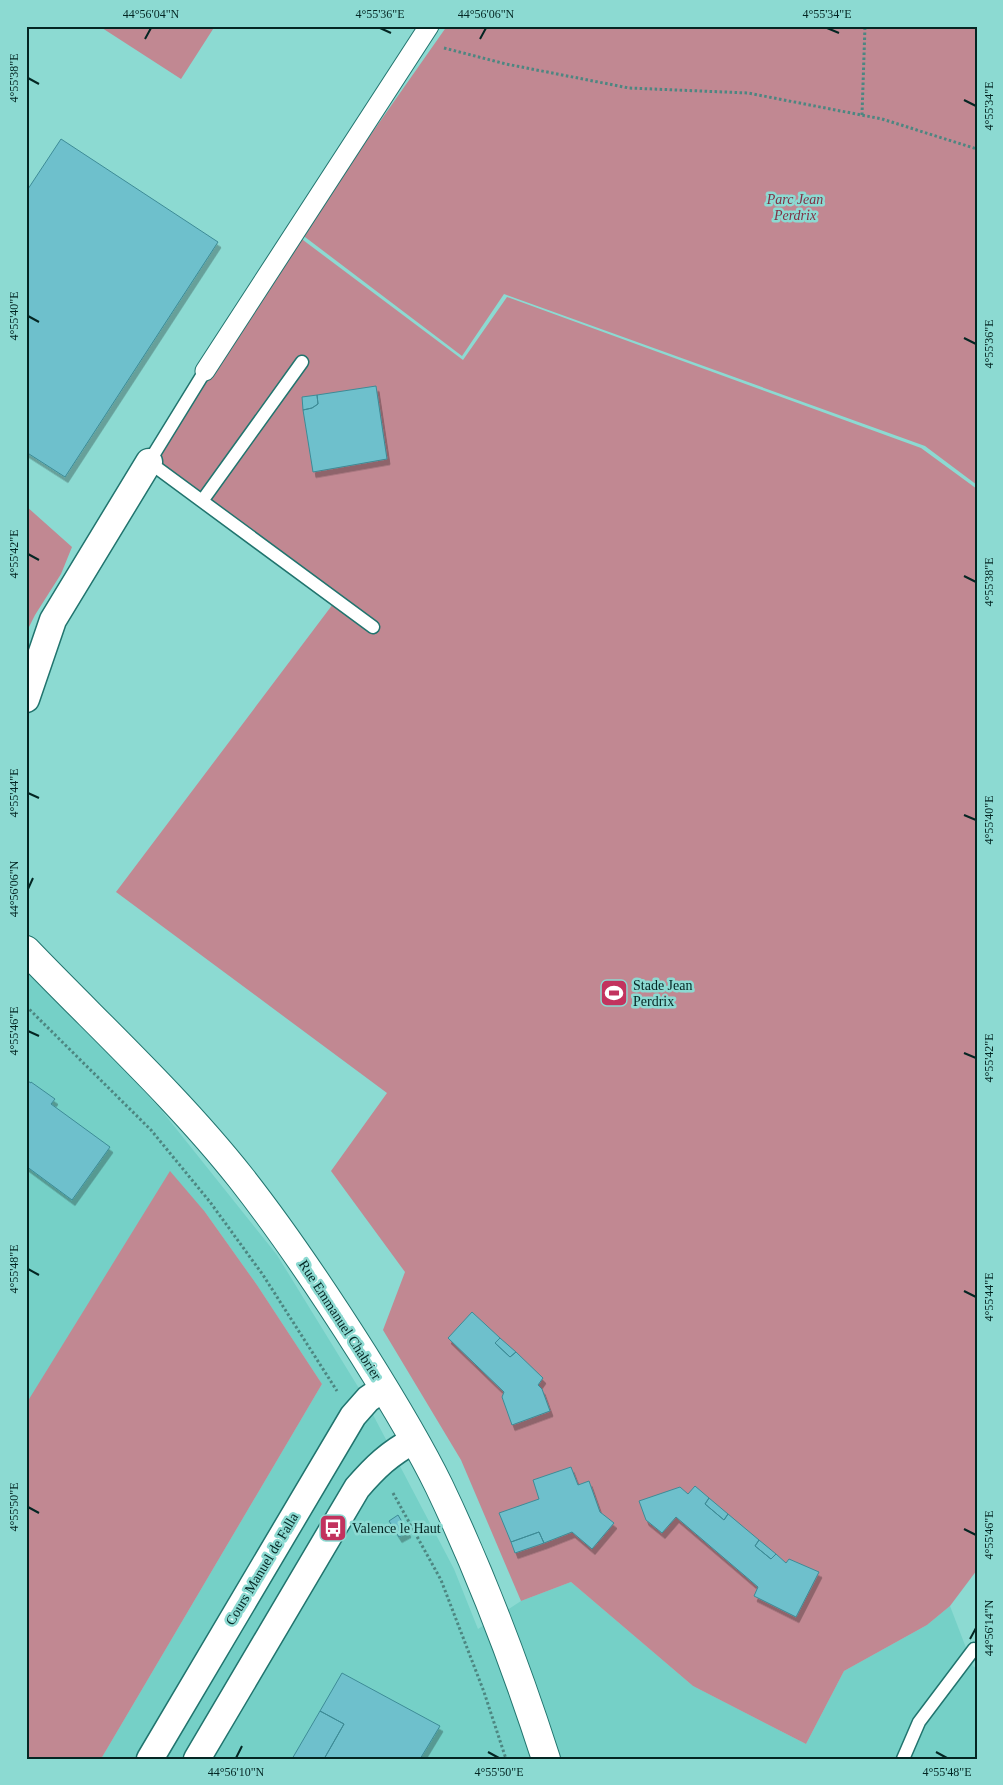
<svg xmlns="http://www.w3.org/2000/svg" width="1003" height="1785" font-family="Georgia,serif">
	<defs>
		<filter id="shadow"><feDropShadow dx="3" dy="5.5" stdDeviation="0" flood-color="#0004"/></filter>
	</defs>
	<rect width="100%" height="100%" fill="#8cdad2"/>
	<path fill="#75d0c7" d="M26 969 104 1047 162 1111 277 1255 360 1390 454 1569 478 1629 521 1601 571 1582 693 1686 806 1744 844 1671 927 1625 950 1606 973 1666 977 1669V1759H101L322 1384 257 1285 205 1212 26 1404Z"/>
	<path fill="#c18892" d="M99 26H215L181 79Z
		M447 26H977V485L925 446 504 294 462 356 301 234Z
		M295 234 463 360 507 297 921 448 977 489V1570L950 1606 927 1625 844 1671 806 1744 693 1686 571 1582 521 1601 461 1460 383 1330 405 1272 331 1171 387 1093 116 892 336 600 149 462Z
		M26 506 72 547 61 574 35 615 26 633Z
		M170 1171 205 1212 257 1285 322 1384 101 1759H26V1404Z"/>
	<path fill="#6ec0cc" stroke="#3d8b96" filter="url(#shadow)" d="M61 139 218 242 65 477 26 452V192Z
		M376 386 387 459 313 472 303 410 312 408 318 404 317 395Z
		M317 395 318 404 312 408 303 410 302 397Z
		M26 1080 31 1083V1082L55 1099 51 1104 110 1147 72 1200 26 1166Z
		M472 1312 500 1338 495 1343 510 1357 516 1352 543 1378 538 1385 542 1389 550 1411 512 1425 502 1397 504 1392 448 1338Z
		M500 1338 516 1352 510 1357 495 1343Z
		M571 1467 578 1485 589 1481 600 1512 614 1523 592 1549 572 1532 544 1543 539 1532 511 1542 499 1513 539 1499 533 1480Z
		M695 1486 709 1498 705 1504 724 1520 728 1514 759 1540 755 1546 771 1559 776 1554 786 1563 789 1559 819 1572 796 1617 754 1596 758 1587 676 1517 662 1533 646 1520 639 1501 680 1487 688 1494Z
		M709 1498 728 1514 724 1520 705 1504Z
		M398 1515 408 1532 399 1537 389 1521Z
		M539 1532 544 1543 515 1553 511 1542Z
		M759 1540 776 1554 771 1559 755 1546Z
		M342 1673 440 1726 420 1759H324L344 1724 320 1711Z
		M320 1711 344 1724 324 1759H292Z"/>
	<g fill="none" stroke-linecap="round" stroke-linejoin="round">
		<g stroke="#21746e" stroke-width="15">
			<path id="service" d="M205 371 149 462 373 627
				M202 501 302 362
				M903 1759 919 1722 974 1649 977 1650"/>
		</g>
		<g stroke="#21746e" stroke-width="21">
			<path id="pedestrian" d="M205 371 429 26"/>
		</g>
		<g stroke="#21746e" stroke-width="29">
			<path id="minor" d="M26 699 53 620 149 462
				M150 1759 353 1416 368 1399 384 1388
				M197 1759 357 1488C376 1466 389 1454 414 1440"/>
		</g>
		<g stroke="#21746e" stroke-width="30">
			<path id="tertiary" d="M26 950C97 1024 177 1097 241 1178 285 1234 325 1294 363 1354 390 1397 417 1441 439 1486 481 1574 516 1666 546 1759"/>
		</g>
		<path stroke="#4d8681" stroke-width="3" stroke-dasharray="2.5 2.5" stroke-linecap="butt" d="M444 48 506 64 629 88 748 93 882 119 977 149
			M862 115 865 26
			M26 1006 151 1130 210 1202 263 1275 337 1391
			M393 1493 441 1580 484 1692 506 1759"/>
		<use href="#service" stroke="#fff" stroke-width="12"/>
		<use href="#pedestrian" stroke="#fff" stroke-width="19"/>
		<use href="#minor" stroke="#fff" stroke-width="26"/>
		<use href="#tertiary" stroke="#fff" stroke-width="28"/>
	</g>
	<path fill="none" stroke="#042623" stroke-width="2" d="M380 28 391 33M827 28 839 33M145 39 151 28M480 39 486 28M28 78 39 84M964 100 976 106M28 316 39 322M964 338 976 344M28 554 39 560M964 576 976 582M28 793 39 798M964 815 976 820M28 889 33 878M28 1031 39 1036M964 1053 976 1058M28 1269 39 1275M964 1291 976 1297M28 1507 39 1513M964 1529 976 1535M970 1639 976 1628M488 1752 499 1758M936 1752 947 1758M236 1758 242 1746"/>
	<defs>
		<g id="stadium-square" transform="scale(1.4375)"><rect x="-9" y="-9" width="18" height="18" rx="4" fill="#c2335e" stroke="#8cdad2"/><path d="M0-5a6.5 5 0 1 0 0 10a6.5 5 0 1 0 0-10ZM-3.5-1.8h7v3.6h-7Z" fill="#fff"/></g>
		<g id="bus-square" transform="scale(1.4375)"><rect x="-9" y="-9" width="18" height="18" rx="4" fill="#c2335e" stroke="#8cdad2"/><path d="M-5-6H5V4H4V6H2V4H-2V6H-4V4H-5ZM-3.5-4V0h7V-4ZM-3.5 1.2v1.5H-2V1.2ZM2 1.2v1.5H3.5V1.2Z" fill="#fff"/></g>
	</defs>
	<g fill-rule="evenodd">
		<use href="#stadium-square" x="614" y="993"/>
		<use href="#bus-square" x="333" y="1528"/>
	</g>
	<g text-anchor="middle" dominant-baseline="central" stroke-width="5" stroke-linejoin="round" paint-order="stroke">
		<g font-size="14" font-style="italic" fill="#803044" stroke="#8cdad2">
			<text x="795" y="199">Parc Jean<tspan x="795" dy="16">Perdrix</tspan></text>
		</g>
		<g font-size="14" fill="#042623" stroke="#8cdad2" text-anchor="start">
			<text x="633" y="985">Stade Jean<tspan x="633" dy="16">Perdrix</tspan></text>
			<text x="352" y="1528">Valence le Haut</text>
		</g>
		<g font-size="14" fill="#042623" stroke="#8cdad2">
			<text transform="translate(340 1320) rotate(57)">Rue Emmanuel Chabrier</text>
			<text transform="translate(262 1569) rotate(-59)">Cours Manuel de Falla</text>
		</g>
	</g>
	<rect width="1003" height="1785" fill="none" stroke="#8cdad2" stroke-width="55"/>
	<rect x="28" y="28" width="948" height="1730" fill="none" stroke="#042623" stroke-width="2"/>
	<g font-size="12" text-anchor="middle" fill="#042623">
		<text x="151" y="18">44°56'04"N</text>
		<text x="380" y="18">4°55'36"E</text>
		<text x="486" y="18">44°56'06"N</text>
		<text x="827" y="18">4°55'34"E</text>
		<text transform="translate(14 78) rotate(-90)" y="4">4°55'38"E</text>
		<text transform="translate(989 106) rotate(-90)" y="4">4°55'34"E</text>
		<text transform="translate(14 316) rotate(-90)" y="4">4°55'40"E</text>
		<text transform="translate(989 344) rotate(-90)" y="4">4°55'36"E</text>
		<text transform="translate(14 554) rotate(-90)" y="4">4°55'42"E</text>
		<text transform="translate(989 582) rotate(-90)" y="4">4°55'38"E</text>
		<text transform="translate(14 793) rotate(-90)" y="4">4°55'44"E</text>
		<text transform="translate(989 820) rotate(-90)" y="4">4°55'40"E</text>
		<text transform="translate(14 889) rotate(-90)" y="4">44°56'06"N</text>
		<text transform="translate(14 1031) rotate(-90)" y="4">4°55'46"E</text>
		<text transform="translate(989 1058) rotate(-90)" y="4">4°55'42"E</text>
		<text transform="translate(14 1269) rotate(-90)" y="4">4°55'48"E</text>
		<text transform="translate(989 1297) rotate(-90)" y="4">4°55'44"E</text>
		<text transform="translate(14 1507) rotate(-90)" y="4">4°55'50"E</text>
		<text transform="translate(989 1535) rotate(-90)" y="4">4°55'46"E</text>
		<text transform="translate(989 1628) rotate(-90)" y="4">44°56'14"N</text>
		<text x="236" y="1776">44°56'10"N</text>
		<text x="499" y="1776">4°55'50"E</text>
		<text x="947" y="1776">4°55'48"E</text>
	</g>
</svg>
